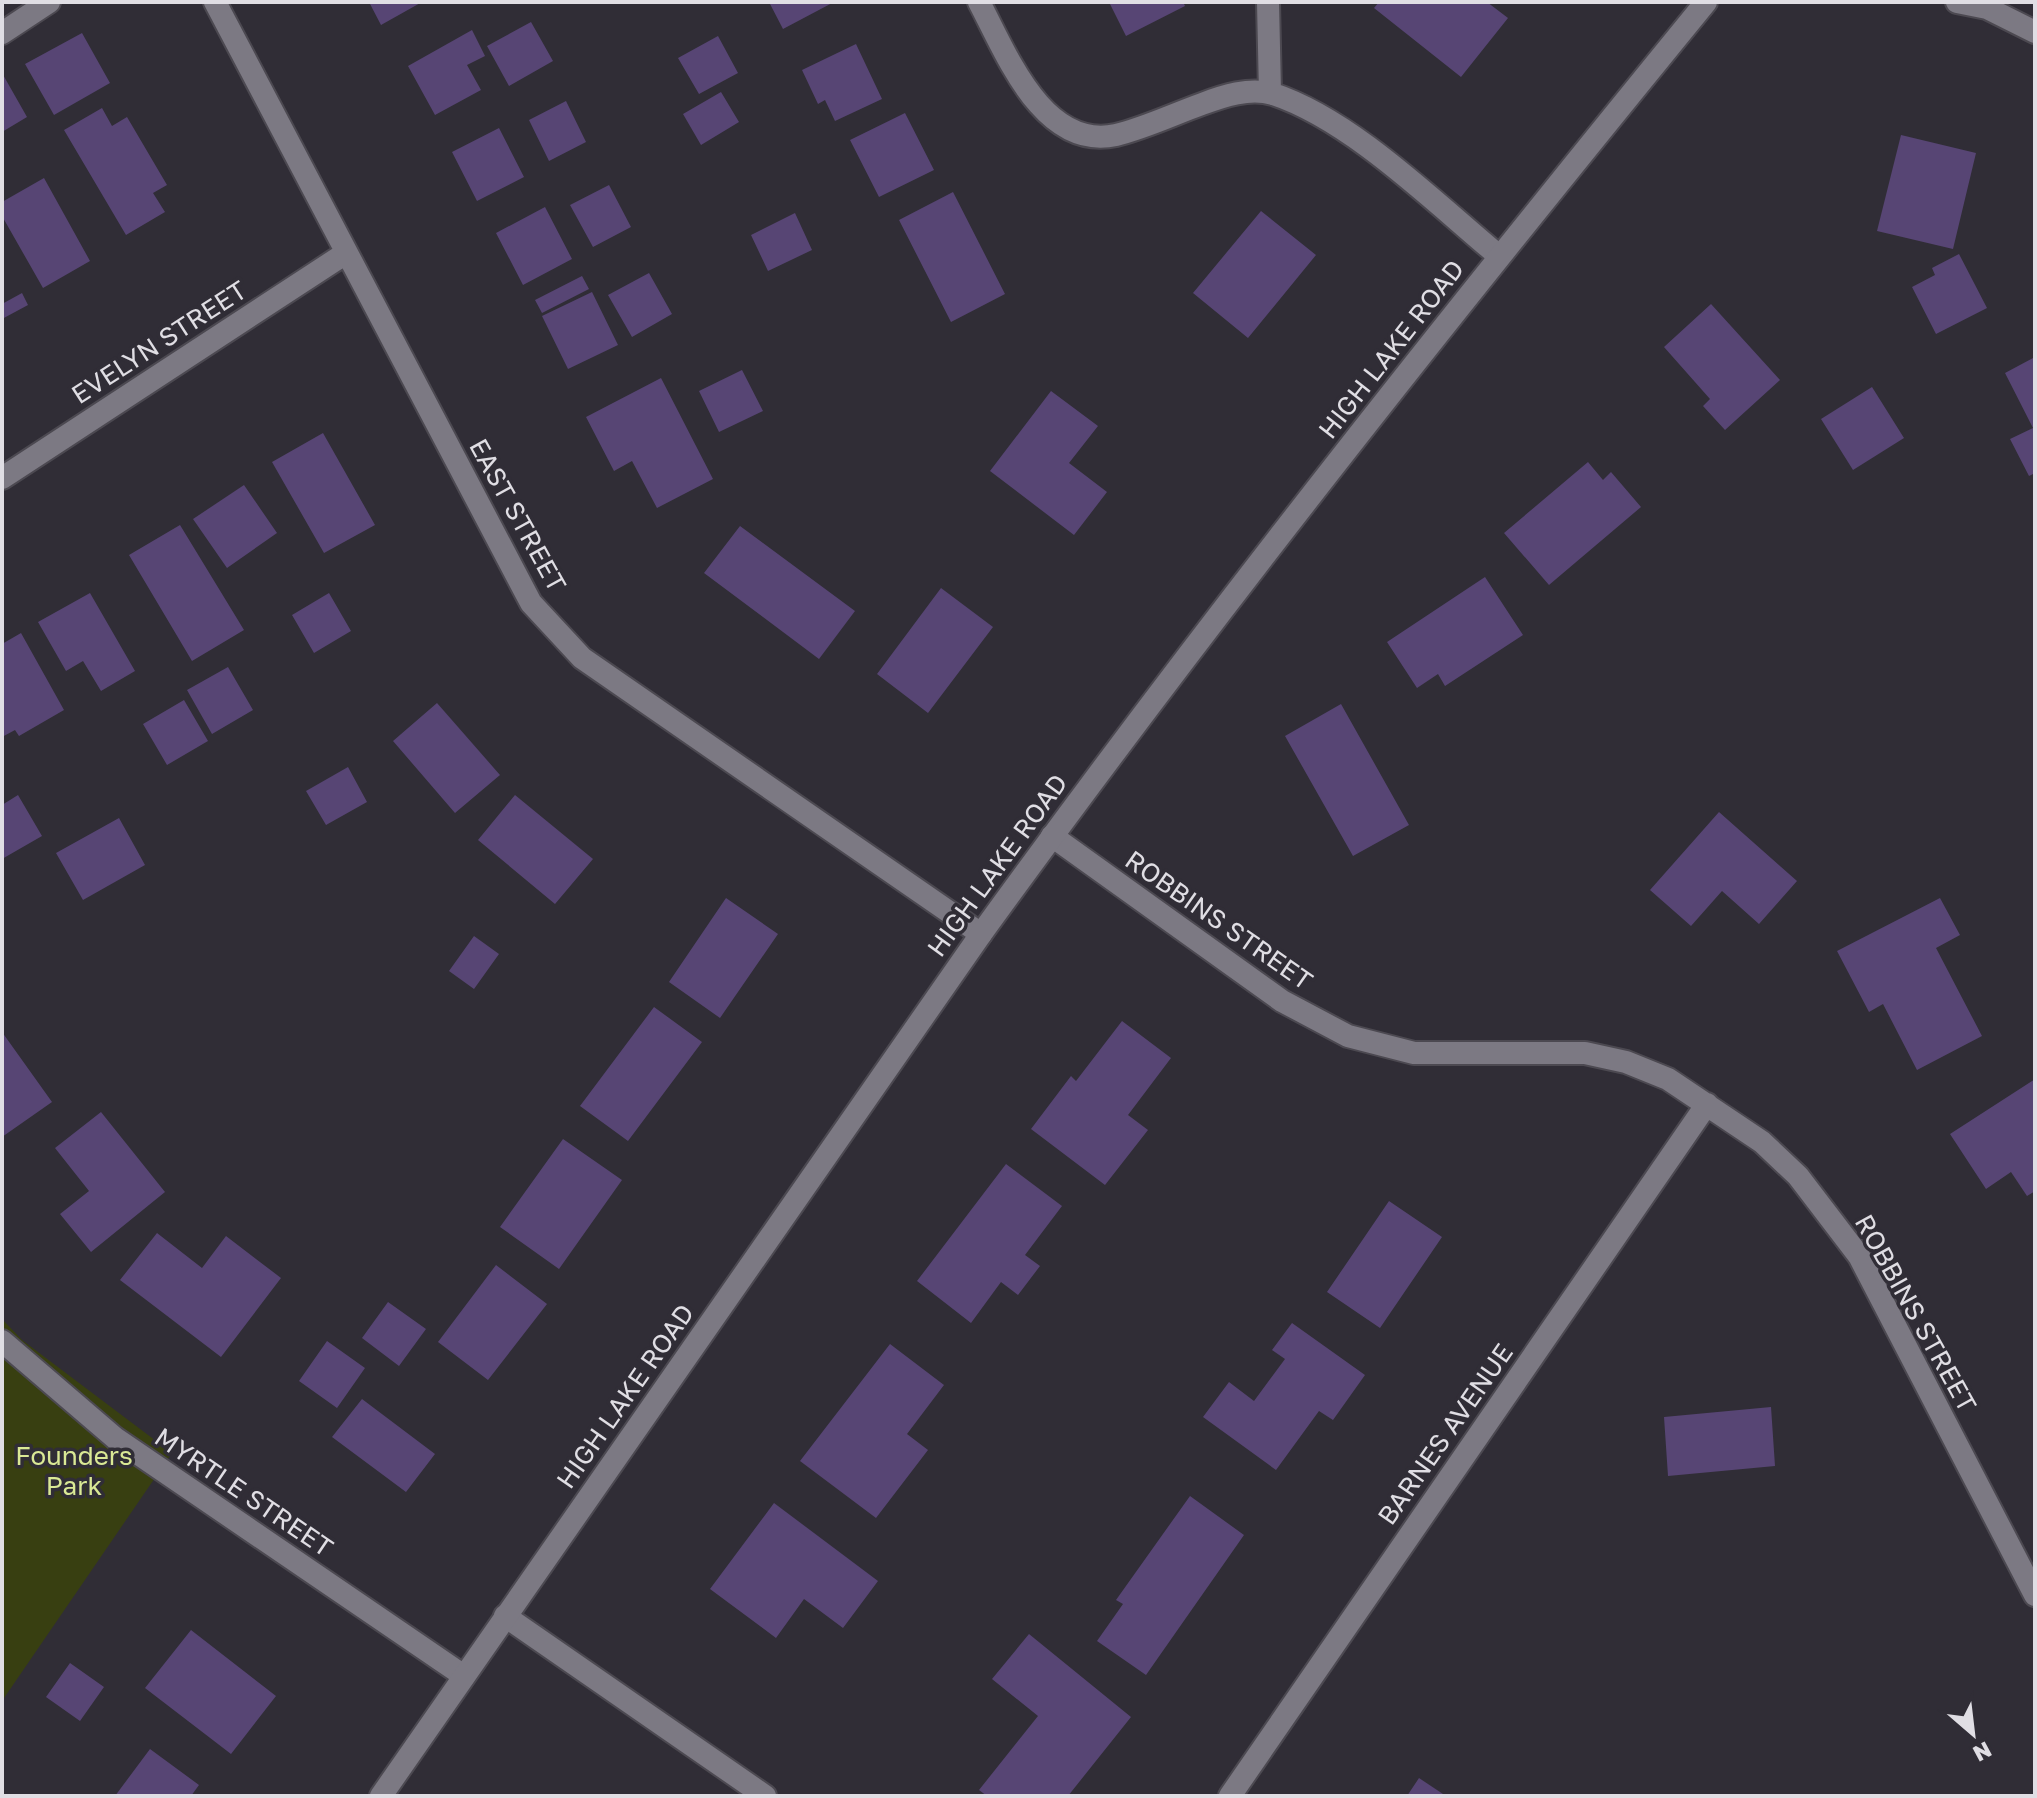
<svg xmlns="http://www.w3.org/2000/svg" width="2037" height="1798" font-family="'Golos Text',sans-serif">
	<rect width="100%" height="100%" fill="#302d36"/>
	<path fill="#383f11" d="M2 1319 22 1340 172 1453 2 1701Z"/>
	<path fill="#574574" d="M369 2H422L381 25Z
		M769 2H834L783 29Z
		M1109 2H1183L1185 6 1126 36Z
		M1379 2H1487L1508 18 1461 77 1374 8Z
		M531 22 553 61 509 86 487 46Z
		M472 30 485 56 467 65 481 90 435 115 408 66Z
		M82 33 110 83 54 115 25 64Z
		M718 36 738 73 699 94 678 58Z
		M856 44 882 99 835 121 825 100 818 104 802 70Z
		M2 73 27 117 2 132Z
		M721 92 739 122 701 145 683 114Z
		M566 101 586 142 549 161 529 120Z
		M102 108 112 126 127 117 167 185 153 193 165 212 126 235 64 130Z
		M905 113 934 170 879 197 850 140Z
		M499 128 524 177 477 201 452 152Z
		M1901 135 1976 153 1953 249 1877 231Z
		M44 178 90 261 43 288 2 216V202Z
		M609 185 631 227 593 247 570 205Z
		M953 192 1005 294 951 322 899 220Z
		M545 207 572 259 523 285 496 233Z
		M1261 211 1316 255 1248 338 1193 293Z
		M795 213 812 250 768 271 751 235Z
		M1959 254 1987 308 1936 334 1912 287 1935 275 1932 268Z
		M649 273 672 314 632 337 608 295Z
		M582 276 589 289 542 313 535 300Z
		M592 292 618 345 568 369 542 316Z
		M22 293 28 305 2 319V304Z
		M1711 304 1780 380 1725 430 1703 406 1710 399 1664 347Z
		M2035 357V473L2029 476 2010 439 2033 428 2005 373Z
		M742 370 763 411 719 432 699 391Z
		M661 378 713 479 657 508 632 461 614 471 586 417Z
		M1872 387 1904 438 1853 470 1821 419Z
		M1051 391 1098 426 1069 463 1107 492 1074 535 990 471Z
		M323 433 375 525 324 553 272 462Z
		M1588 462 1603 480 1611 472 1641 507 1549 585 1504 533Z
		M244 485 277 533 227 568 193 519Z
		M180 525 244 630 192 661 129 555Z
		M740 526 855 611 819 659 704 573Z
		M1485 577 1523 635 1445 686 1438 674 1417 688 1387 642Z
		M941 588 993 627 928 713 877 674Z
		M90 593 135 671 101 691 83 661 66 671 38 622Z
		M329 593 351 631 314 653 292 615Z
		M21 633 64 710 19 736 15 730 2 737V644Z
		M228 667 253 710 212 734 187 690Z
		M184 700 208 741 167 765 143 724Z
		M437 703 500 775 455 813 393 741Z
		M1341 704 1409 825 1353 856 1285 736Z
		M348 767 367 802 326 825 306 791Z
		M18 795 42 836 2 859V805Z
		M515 795 593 859 555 904 478 840Z
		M1719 812 1797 881 1759 924 1722 891 1691 926 1650 890Z
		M119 818 145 865 83 900 56 853Z
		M726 898 778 934 720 1018 669 982Z
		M1940 898 1960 935 1936 948 1982 1036 1917 1070 1883 1004 1869 1012 1837 951Z
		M474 936 499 954 474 989 449 971Z
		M654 1007 702 1042 628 1141 580 1106Z
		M1122 1021 1171 1058 1128 1115 1148 1130 1105 1185 1031 1129 1071 1076 1076 1081Z
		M2 1032 52 1102 2 1137Z
		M2035 1079V1191L2027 1196 2011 1172 1986 1189 1950 1134Z
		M101 1112 165 1192 91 1252 60 1214 89 1191 55 1148Z
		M563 1139 622 1180 559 1269 500 1227Z
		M1006 1164 1062 1206 1025 1255 1040 1266 1018 1295 1001 1282 971 1323 917 1281Z
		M1389 1201 1442 1237 1380 1328 1327 1292Z
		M157 1233 202 1268 226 1236 281 1278 221 1357 120 1280Z
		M496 1265 547 1304 488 1380 438 1342Z
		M388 1302 426 1329 399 1366 362 1338Z
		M1292 1323 1365 1375 1333 1420 1319 1411 1276 1470 1203 1417 1229 1382 1254 1401 1285 1359 1272 1350Z
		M327 1341 365 1368 337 1408 299 1381Z
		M890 1344 944 1385 907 1434 928 1450 876 1518 800 1461Z
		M362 1399 435 1454 406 1492 332 1437Z
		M1771 1407 1775 1466 1668 1476 1664 1417Z
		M1190 1496 1244 1535 1146 1675 1097 1641 1123 1604 1116 1600Z
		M774 1503 878 1581 843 1628 804 1599 776 1638 710 1589Z
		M191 1630 276 1696 231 1754 145 1688Z
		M1029 1634 1131 1717 1068 1796H987L979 1790 1038 1716 992 1679Z
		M70 1663 104 1687 80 1721 46 1697Z
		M150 1749 199 1785 191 1796H115Z
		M1419 1778 1446 1796H1407Z"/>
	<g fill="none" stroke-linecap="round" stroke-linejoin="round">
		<g stroke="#4c4951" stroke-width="26">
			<path id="service" d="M2 33 49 2"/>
		</g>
		<g stroke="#4c4951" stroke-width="26">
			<path id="minor" d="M215 2 531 603 582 658 981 934
				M979 2C1006 53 1043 151 1116 135 1145 128 1174 114 1202 104 1223 96 1250 87 1273 94 1352 120 1435 203 1499 256
				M1268 2 1270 93
				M1957 2 1987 8 2035 32
				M2 478 346 253
				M1052 836 1282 1001 1348 1036 1414 1053H1585L1626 1062 1668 1079 1762 1142 1798 1176 1859 1256 2035 1595
				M2 1341 115 1438 464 1676
				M505 1616 765 1796
				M1230 1796 1707 1104"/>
		</g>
		<g stroke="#4c4951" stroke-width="26">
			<path id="tertiary" d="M381 1796 981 934C1212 615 1457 307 1706 2"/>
		</g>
		<use href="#service" stroke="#7c7983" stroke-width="22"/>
		<use href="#minor" stroke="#7c7983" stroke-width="22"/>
		<use href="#tertiary" stroke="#7c7983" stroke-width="22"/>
	</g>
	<g text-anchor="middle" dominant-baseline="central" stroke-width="7" stroke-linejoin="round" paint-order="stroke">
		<g font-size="26" fill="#e0dee4" stroke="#302d36">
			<text transform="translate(159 342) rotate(-33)">EVELYN STREET</text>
			<text transform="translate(1391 349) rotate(-52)">HIGH LAKE ROAD</text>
			<text transform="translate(518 515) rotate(61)">EAST STREET</text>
			<text transform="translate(997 865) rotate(-54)">HIGH LAKE ROAD</text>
			<text transform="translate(1219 920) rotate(35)">ROBBINS STREET</text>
			<text transform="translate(1916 1313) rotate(61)">ROBBINS STREET</text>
			<text transform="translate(625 1396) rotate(-55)">HIGH LAKE ROAD</text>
			<text transform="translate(1445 1434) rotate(-55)">BARNES AVENUE</text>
			<text transform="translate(244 1492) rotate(34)">MYRTLE STREET</text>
		</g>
		<g font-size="26" fill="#dae995" stroke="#302d36">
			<text x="74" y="1455">Founders<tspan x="74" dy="30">Park</tspan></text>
		</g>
	</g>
	<rect width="2037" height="1798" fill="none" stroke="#e0dee4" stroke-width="8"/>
	<g transform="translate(1973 1734) rotate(152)" stroke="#302d36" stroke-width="6" paint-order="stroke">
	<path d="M0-6L14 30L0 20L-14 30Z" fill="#e0dee4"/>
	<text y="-12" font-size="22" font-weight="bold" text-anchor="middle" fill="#e0dee4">N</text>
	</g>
</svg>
